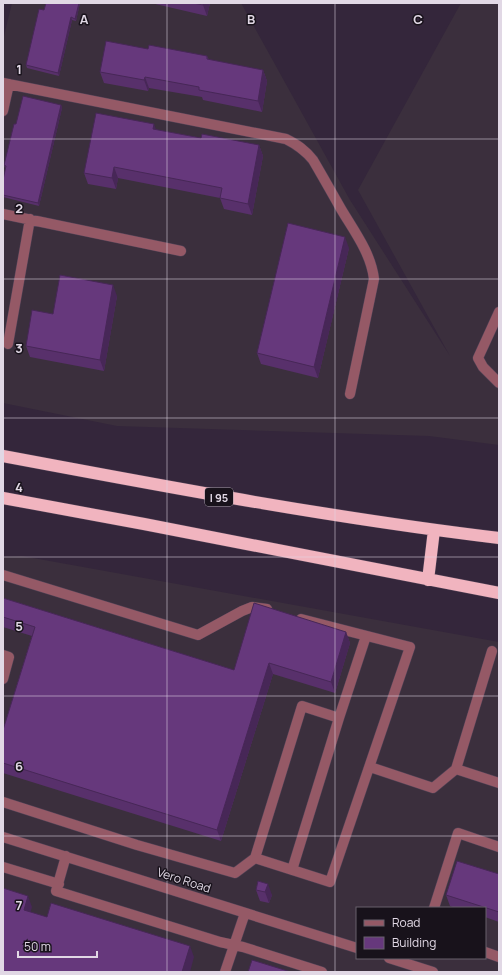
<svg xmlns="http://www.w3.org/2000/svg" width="502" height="975" font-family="Manrope,sans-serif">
	<rect width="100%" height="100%" fill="#34263b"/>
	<path fill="#3b2f3d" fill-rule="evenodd" d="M12 3H241L350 200 450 356 358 190 461 3H499V445L429 436 117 426 3 403V40Z
		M22 556 499 642V972H3V557ZM357 908H485V958H357Z"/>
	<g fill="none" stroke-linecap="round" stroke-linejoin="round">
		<g stroke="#504256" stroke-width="11">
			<path id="minor" d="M3 83 286 139C298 145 305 150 313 160 323 177 332 193 341 209 354 231 371 253 374 279L350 394
				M3 111 9 84
				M3 214 181 251
				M499 312 478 358 483 367 499 383
				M8 344 30 219
				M3 575 198 635 242 611 252 607 267 609
				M3 655 9 657 3 679
				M370 767 433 788 456 769 499 783
				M456 769 492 651
				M3 802 137 845 235 873 255 858 330 882 410 647 301 619
				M3 837 357 948
				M66 856 56 891 220 942 243 947 322 972
				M255 858 302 706 339 718
				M3 867 59 884
				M292 870 339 718 366 636
				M434 908 458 833 499 847
				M485 952 499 957
				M389 958 433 972
				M225 972 245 913"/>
		</g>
		<g stroke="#504256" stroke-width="13">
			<path id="highway" d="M3 456C168 487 332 518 499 538
				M3 498 144 524 499 593
				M428 580 434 530"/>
		</g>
		<use href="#minor" stroke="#955966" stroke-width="10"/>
		<use href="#highway" stroke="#f1b4bf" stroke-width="12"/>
	</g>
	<path fill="#58306b" d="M80 3 76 21 72 20 59 76 27 68 26 65 44 10Z
		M151 3H210L207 16Z
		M148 49 207 56 209 60 263 70 267 81 262 112 203 100 202 97 149 88 148 91 104 83 100 72Z
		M61 105 62 108 39 206 3 197V180L6 168H5L4 165 16 124Z
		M156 130 201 138 259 145 263 156 252 215 224 209 220 198 118 178 116 189 88 184 84 173Z
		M349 248 318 378 261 364 257 353Z
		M117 296 104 371 30 357 26 346 53 314Z
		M3 598 234 670 346 632 350 643 335 693 273 674 221 841 3 773V730L32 636 3 627Z
		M499 874V922L485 917V908H455L450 906 446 895Z
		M258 881 272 895 269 903 260 901 256 890Z"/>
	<path fill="#472757" d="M79 3H80L76 21 75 19Z
		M203 3H210L207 16 203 5Z
		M71 17 72 20 59 76 58 73Z
		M263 70 267 81 262 112 258 101Z
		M145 77 149 88 148 91 144 80Z
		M61 105 62 108 39 206 38 203Z
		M154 124 158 135 153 129Z
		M259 145 263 156 252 215 248 204Z
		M114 167 118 178 116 189 112 178Z
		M345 237 349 248 318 378 314 367Z
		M113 285 117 296 104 371 100 360Z
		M346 632 350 643 335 693 331 682Z
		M269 663 273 674 221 841 217 830Z
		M268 884 272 895 269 903 265 892Z
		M28 896 32 907 28 921 24 910Z
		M190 946 194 957 190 972H182Z"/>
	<path fill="#66387c" stroke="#472757" d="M46 3H79L75 19 71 17 58 73 26 65 39 9 44 10Z
		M193 3H203V5Z
		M106 41 148 49 149 45 207 56V59L263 70 258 101 199 90V87L145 77 144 80 100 72Z
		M23 96 61 105 38 203 3 195V180L6 166 4 165 14 124H16Z
		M96 113 154 124 153 129 201 138 202 134 259 145 248 204 220 198 222 188 114 167 112 178 84 173Z
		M288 223 345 237 314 367 257 353Z
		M60 275 113 285 100 360 26 346 32 310 53 314Z
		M3 598 234 670 254 603 346 632 331 682 269 663 217 830 3 763V730L35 627 3 617Z
		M457 861 499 874V912L446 895Z
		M258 881 268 884 265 892 256 890Z
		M3 888 28 896 24 910 47 917 51 903 190 946 182 972H3Z
		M252 960 291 972H248Z"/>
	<path fill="none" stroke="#e1d8e5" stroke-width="1" stroke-opacity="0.55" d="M167 3V972M335 3V972M3 139H499M3 279H499M3 418H499M3 557H499M3 696H499M3 836H499"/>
	<g text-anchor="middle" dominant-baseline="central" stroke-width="3" stroke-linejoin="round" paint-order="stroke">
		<rect fill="#18121b" stroke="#a59da8" stroke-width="1" x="205" y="488" width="28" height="18" rx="3"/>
		<g font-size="11" font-weight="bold" fill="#e1d8e5">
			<text x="219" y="497">I 95</text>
		</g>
		<g font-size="12" fill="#e1d8e5" stroke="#18121b">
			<text transform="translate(184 880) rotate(18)">Vero Road</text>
		</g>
	</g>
	<g font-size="13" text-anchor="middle" font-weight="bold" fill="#e1d8e5" stroke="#18121b" stroke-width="3" stroke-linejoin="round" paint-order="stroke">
		<text x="84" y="24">A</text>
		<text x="251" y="24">B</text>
		<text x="418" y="24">C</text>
		<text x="19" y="74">1</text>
		<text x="19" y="213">2</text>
		<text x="19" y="353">3</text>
		<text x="19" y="492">4</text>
		<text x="19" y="631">5</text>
		<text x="19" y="771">6</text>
		<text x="19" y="910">7</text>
	</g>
	<rect width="502" height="975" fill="none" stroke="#e1d8e5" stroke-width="8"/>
	<rect x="356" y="907" width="130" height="52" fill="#18121b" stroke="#68616c"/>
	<rect x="364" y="920" width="20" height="6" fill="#955966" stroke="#68616c"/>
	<text x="392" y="927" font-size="12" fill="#e1d8e5">Road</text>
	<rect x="364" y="937" width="20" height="12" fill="#66387c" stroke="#68616c"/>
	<text x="392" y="947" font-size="12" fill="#e1d8e5">Building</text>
	<path d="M18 951v6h79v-6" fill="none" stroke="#e1d8e5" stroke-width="2"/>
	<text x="24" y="951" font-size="12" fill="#e1d8e5" stroke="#18121b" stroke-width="3" paint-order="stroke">50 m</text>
</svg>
